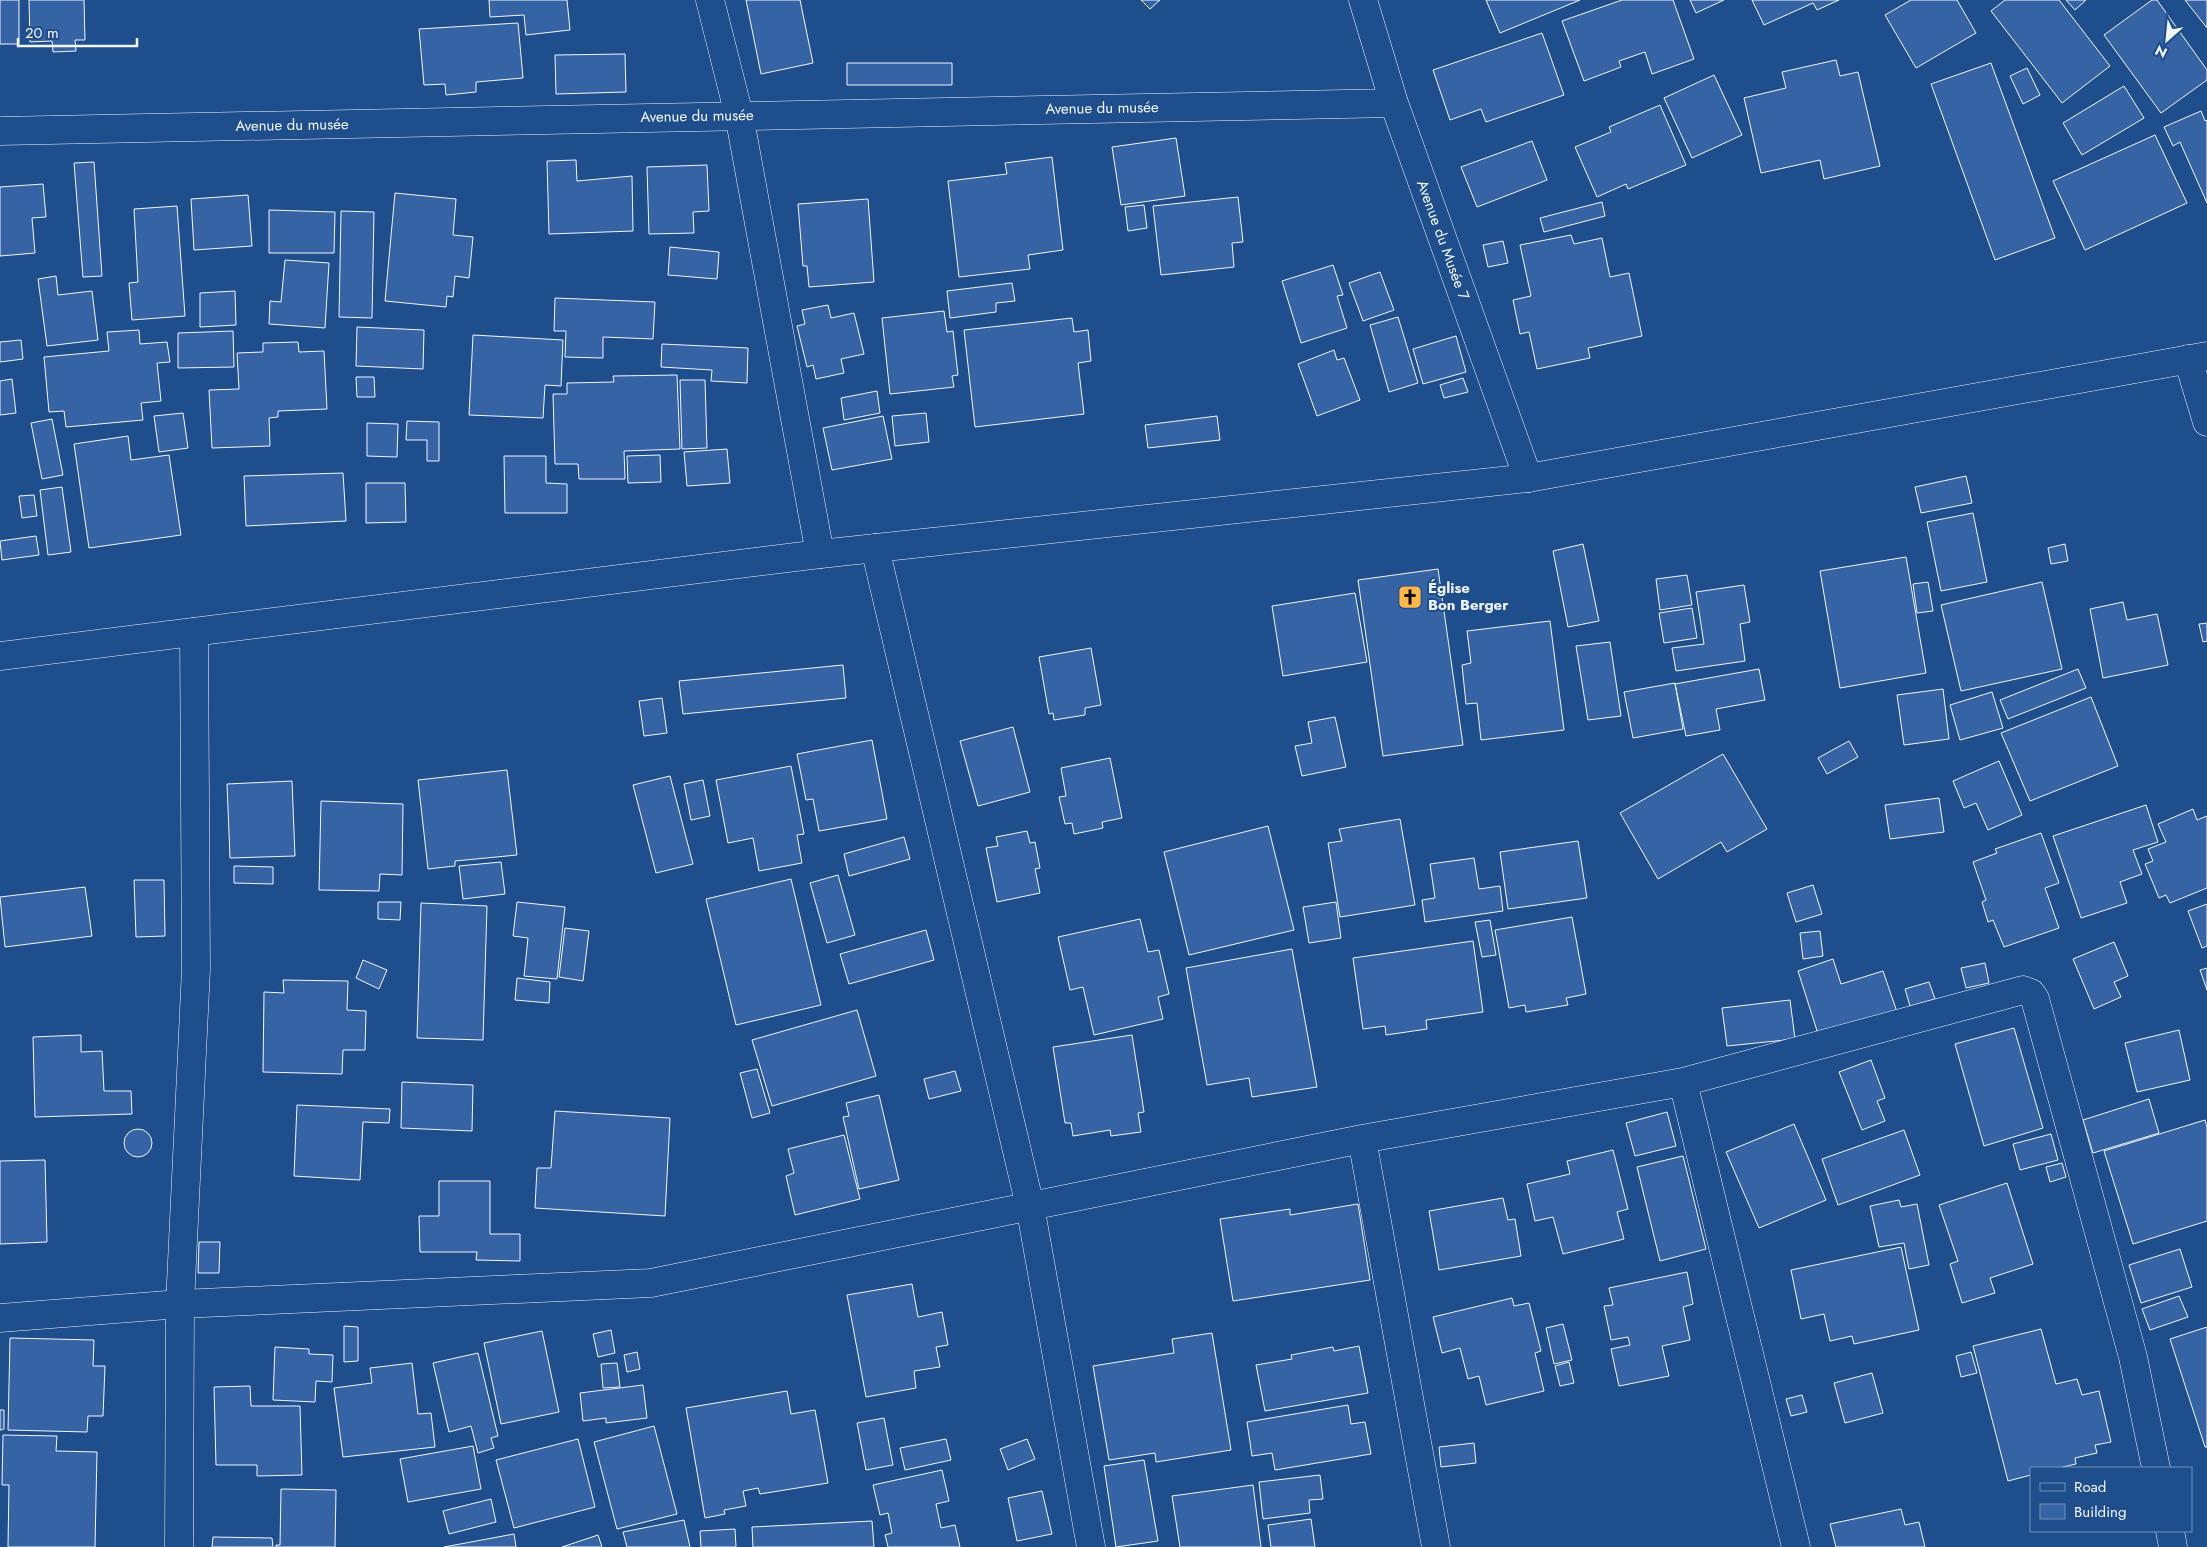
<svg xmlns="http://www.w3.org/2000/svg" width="2207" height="1547" font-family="Jost,sans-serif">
	<rect width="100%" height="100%" fill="#1f4e8c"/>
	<path fill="#3563a3" stroke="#f2f6ff" d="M0 0H19V44H0Z
		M29 0H84L85 40H75L76 51 53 52 52 41 30 42Z
		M489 0H567L570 30 526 35 524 15 490 17Z
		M746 0H800L813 63 761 74Z
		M1141 0H1160L1150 9Z
		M1486 0H1580L1500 33Z
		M1622 0H1673L1694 59 1652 74 1645 52 1619 61 1621 67 1584 81 1562 21Z
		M1690 0H1724L1696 13Z
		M1752 0H1839L1817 10 1813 3 1764 25Z
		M1911 0H1957L1976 33 1916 68 1885 15Z
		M2005 0H2059L2110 66 2062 103 1991 11Z
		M2066 0H2086L2075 10Z
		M2152 0H2157L2207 70V80L2161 113 2104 35Z
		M2185 0H2207V28Z
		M518 23 523 78 476 82V92L446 95 445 84 424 85 419 29Z
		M1542 33 1564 95 1486 122 1481 109 1450 120 1433 70Z
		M625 54 626 92 556 94 555 55Z
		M1836 60 1840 76 1858 72 1880 166 1824 179 1820 160 1761 173 1744 98 1786 88 1782 72Z
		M847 63H952V85H847Z
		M1991 63 2055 238 1995 260 1931 84Z
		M2027 68 2040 95 2023 104 2010 76Z
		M1714 75 1742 135 1692 158 1664 98Z
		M2124 86 2144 118 2082 155 2063 123Z
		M1660 105 1686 165 1628 189 1626 184 1597 197 1575 147 1611 132 1609 127Z
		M2201 111 2205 121 2207 120V203L2180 142 2173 146 2164 127Z
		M2155 135 2187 203 2085 250 2053 181Z
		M1176 138 1185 196 1121 205 1112 147Z
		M1532 141 1547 180 1477 207 1461 167Z
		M1052 157 1063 250 1028 255 1030 269 959 277 948 181 1007 174 1005 163Z
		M576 160 577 181 632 176 633 231 549 234 547 161Z
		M94 162 102 276 83 277 74 163Z
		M707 165 709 211 693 212 694 233 649 234 647 167Z
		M43 184 46 217 32 218 35 253 0 256V187Z
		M395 193 456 199 453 235 473 237 469 278 455 276 453 297 447 296 446 307 385 301Z
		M248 195 252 246 194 250 191 199Z
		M1238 197 1243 242 1232 243 1234 267 1161 275 1153 206Z
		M868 199 874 282 809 287 807 266H803L798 204Z
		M1602 202 1605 216 1544 232 1540 218Z
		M1144 205 1147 228 1128 231 1125 207Z
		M177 206 185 316 132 320 129 283 138 282 134 209Z
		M269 210 335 212 334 253H269Z
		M341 211 374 212 372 318 339 317Z
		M1571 235 1574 244 1602 238 1610 277 1629 273 1642 336 1588 348 1590 358 1537 369 1529 332 1520 334 1513 300 1531 296 1520 245Z
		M1503 241 1508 263 1488 267 1483 245Z
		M670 247 719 252 717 279 668 275Z
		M285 260 329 263 325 328 269 324 270 301 281 302Z
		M1333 265 1343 295 1337 296 1347 328 1301 343 1282 281Z
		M1380 272 1394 310 1363 321 1349 283Z
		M56 276 58 295 92 291 98 340 47 346 38 279Z
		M1012 283 1015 301 996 303V312L950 318 947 291Z
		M235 291 236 325 200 327V293Z
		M555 298 655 302 653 339 603 337V358L565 357 566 331H554Z
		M828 305 831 318 854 313 864 354 841 359 844 373 816 379 813 365 807 367 797 326 805 324 802 310Z
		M944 311 947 332 953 331 958 375 952 376 954 387 890 394 882 318Z
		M1398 317 1418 383 1389 392 1370 325Z
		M1072 318 1074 332 1088 330 1091 361 1078 363 1084 414 975 427 964 330Z
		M357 327 424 330 423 369 356 366Z
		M139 330 140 344 167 342 170 362 157 363 161 401 141 403 143 420 66 427 64 411 49 412 44 357 109 351 107 332Z
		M233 331 234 367 178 368V333Z
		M473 335 563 340 561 386 545 385 543 418 469 415Z
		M1456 336 1466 372 1423 384 1413 349Z
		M21 340 23 359 0 362V342Z
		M298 342 299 352 324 351 327 409 278 411V417L269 418 270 446 212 448 209 390 239 389 237 353 263 352V343Z
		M662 344 748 348 747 383 711 381 712 370 661 367Z
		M1334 350 1337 360 1344 358 1360 400 1317 416 1298 364Z
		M677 375 680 449 624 451 625 479H579L578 464H555L553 394H567V383L614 382 613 376Z
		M356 377H374L375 397H357Z
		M1463 378 1468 392 1444 398 1440 385Z
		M12 379 16 413 0 415V381Z
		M680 380H705L707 448 682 449Z
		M877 391 880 413 844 420 841 398Z
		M183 413 188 448 159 452 154 416Z
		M926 413 929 442 895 446 892 416Z
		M883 416 892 459 832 470 823 428Z
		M1217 416 1220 440 1148 448 1145 425Z
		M52 419 63 475 42 479 31 423Z
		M407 421 439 422V461H427V440H406Z
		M367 423 398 424 397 457 367 456Z
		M128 436 131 460 169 455 181 535 89 548 74 444Z
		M727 449 730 483 687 486 684 452Z
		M660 455 661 482 628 483 627 456Z
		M504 456H546V483L567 484V513H505Z
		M343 473 346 521 246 526 244 476Z
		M1966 476 1972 503 1921 513 1915 487Z
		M366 483H405L406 522 366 523Z
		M62 487 71 552 48 555 40 490Z
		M34 495 37 516 22 518 19 496Z
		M1973 513 1987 582 1941 591 1927 522Z
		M36 536 39 555 2 560 0 541Z
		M1583 544 1599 621 1568 627 1553 551Z
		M2065 544 2068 561 2051 564 2048 548Z
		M1906 557 1926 673 1840 688 1820 571Z
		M1438 569 1463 745 1383 756 1358 580Z
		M1687 575 1692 605 1660 610 1656 579Z
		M1928 582 1933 611 1917 613 1913 584Z
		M2042 582 2062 669 1961 691 1941 605Z
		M1744 585 1750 622 1740 624 1745 661 1676 671 1672 648 1704 644 1696 592Z
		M1355 593 1367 662 1283 676 1272 606Z
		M2123 602 2127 620 2157 614 2168 665 2103 678 2090 609Z
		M1692 608 1697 638 1664 643 1659 613Z
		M1550 621 1564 730 1481 740 1477 703 1466 704 1462 665 1471 663 1467 631Z
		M2207 623V641L2203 642 2199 624Z
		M1610 642 1621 716 1588 720 1576 646Z
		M1091 648 1101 705 1085 708V715L1054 720 1053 713 1049 714 1039 657Z
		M843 665 846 698 683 714 679 681Z
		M1759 669 1765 700 1716 709 1720 730 1686 736 1675 684Z
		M2078 669 2086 688 2008 719 2000 700Z
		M1675 683 1683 729 1633 738 1624 692Z
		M1943 689 1949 739 1904 745 1897 695Z
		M1992 692 2003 728 1960 740 1950 705Z
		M2091 697 2118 766 2030 801 2001 733Z
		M662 698 667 733 644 736 639 701Z
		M1335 717 1346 767 1302 776 1295 746 1312 743 1308 722Z
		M1013 727 1030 792 978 806 960 741Z
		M872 740 887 819 819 831 813 799 806 800 797 754Z
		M1849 741 1858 757 1827 774 1818 758Z
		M1723 754 1767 829 1727 852 1721 842 1658 879 1620 813Z
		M1110 758 1122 818 1102 822 1103 828 1074 834 1072 823 1065 824 1059 797 1066 796 1061 768Z
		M1999 761 2022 815 1988 830 1976 803 1964 808 1953 781Z
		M791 766 804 834 797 835 802 863 759 871 753 838 728 843 716 780Z
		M507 770 517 855 455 861V866L428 869 418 780Z
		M670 776 693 864 656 873 633 785Z
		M703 780 710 816 691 820 684 784Z
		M292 781 295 856 230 858 227 784Z
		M1939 798 1944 832 1890 839 1885 805Z
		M321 801 403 804 402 875 380 874 379 891 319 890Z
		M2146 805 2158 842 2133 850 2142 874 2120 882 2127 903 2081 918 2053 836Z
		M2193 809 2197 820 2207 816V888L2170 903 2166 895 2159 898 2145 864 2153 861 2148 849 2166 842 2158 824Z
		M1400 819 1415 905 1340 917 1328 843 1342 841 1339 829Z
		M1268 826 1294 930 1189 955 1164 852Z
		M1027 831 1030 843 1035 842 1040 868 1035 869 1040 893 997 902 986 848 998 846 996 837Z
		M2041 833 2059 883 2045 888 2059 928 2004 947 1993 920 1988 922 1982 902 1986 900 1973 862 1997 853 1995 849Z
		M904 837 910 859 849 876 844 854Z
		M1578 841 1587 898 1508 909 1500 852Z
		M1474 858 1479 889 1500 886 1503 911 1425 922 1422 900 1435 898 1430 864Z
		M501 862 505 894 463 899 459 866Z
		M234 866 273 867V884L234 883Z
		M838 875 855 935 827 943 810 883Z
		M791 879 821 1005 736 1025 706 899Z
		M134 880H164L165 936 136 937Z
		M1813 885 1822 914 1796 922 1787 893Z
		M85 887 92 936 5 947 0 897Z
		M378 902H401L400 920 378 919Z
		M517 902 565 907 557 979 524 976 528 938 513 936Z
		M1336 902 1341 938 1309 943 1303 907Z
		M421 903 487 906 483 1040 417 1038Z
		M2207 904V946L2202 948 2188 911Z
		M1572 917 1586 994 1566 998 1568 1005 1526 1012 1525 1005 1509 1008 1495 930Z
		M1140 919 1148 952 1159 950 1169 994 1158 997 1163 1019 1094 1035 1083 987 1070 990 1058 937Z
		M1490 920 1496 955 1482 957 1475 922Z
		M565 928 589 931 583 981 559 977Z
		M926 930 934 960 849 984 840 954Z
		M1820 931 1823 956 1803 959 1800 933Z
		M1473 941 1483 1012 1426 1020 1427 1029 1386 1035 1385 1026 1363 1029 1353 958Z
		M2114 942 2128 976 2114 982 2121 997 2094 1009 2073 959Z
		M1292 949 1317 1087 1252 1097 1249 1078 1207 1085 1186 968Z
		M1833 959 1841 984 1883 971 1897 1012 1819 1037 1798 971Z
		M363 960 387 970 379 989 356 978Z
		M1985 963 1989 983 1966 988 1961 968Z
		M2207 968V990L2200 970Z
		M517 978 550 982 549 1003 515 1000Z
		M283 980 348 981 347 1010 366 1011 365 1050H343L342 1074 263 1072 264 992 284 993Z
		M1929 982 1935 999 1910 1006 1905 989Z
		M1790 1000 1795 1039 1727 1046 1722 1008Z
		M857 1010 876 1076 772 1106 752 1040Z
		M2014 1028 2043 1128 1984 1146 1955 1044Z
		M2179 1030 2190 1080 2137 1092 2125 1043Z
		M81 1035V1052L102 1051 104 1091H131L132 1114 35 1117 33 1037Z
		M1132 1035 1144 1112 1138 1113 1141 1132 1111 1136 1110 1130 1073 1136 1071 1123H1065L1053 1047Z
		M1871 1060 1885 1098 1877 1101 1885 1121 1862 1130 1839 1072Z
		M757 1069 770 1113 752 1118 740 1073Z
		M955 1071 961 1091 929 1099 924 1079Z
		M402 1082 473 1085 472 1131 401 1128Z
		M879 1095 899 1180 859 1189 843 1117 849 1116 846 1103Z
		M2149 1099 2159 1133 2093 1153 2083 1120Z
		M297 1105 390 1109 389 1123 363 1122 360 1180 294 1176Z
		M555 1111 670 1118 665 1216 535 1208 537 1168H551Z
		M1667 1112 1676 1146 1635 1156 1626 1123Z
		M2205 1120 2207 1127V1221L2133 1244 2104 1151Z
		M1794 1124 1826 1200 1759 1228 1726 1152Z
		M124 1143a14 14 0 1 1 28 0a14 14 0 1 1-28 0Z
		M1904 1130 1920 1175 1838 1205 1822 1159Z
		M2051 1134 2058 1160 2020 1170 2013 1144Z
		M844 1135 860 1199 795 1215 786 1176 794 1173 788 1149Z
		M1613 1150 1628 1209 1617 1212 1624 1239 1563 1254 1553 1217 1535 1221 1527 1184 1570 1174 1567 1161Z
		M1683 1156 1706 1249 1660 1261 1637 1167Z
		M45 1160 47 1242 0 1244V1161Z
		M2062 1163 2066 1177 2050 1182 2046 1167Z
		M439 1181H490V1234H520V1261L476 1260 477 1252H420L419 1216H439Z
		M2007 1183 2033 1264 1990 1278 1995 1293 1962 1303 1950 1264 1958 1261 1939 1205Z
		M1503 1198 1508 1220 1515 1219 1521 1256 1439 1270 1429 1211Z
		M1899 1200 1901 1207 1917 1204 1929 1265 1909 1269 1904 1243 1879 1247 1870 1206Z
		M1358 1204 1370 1280 1233 1301 1220 1219 1290 1209V1215Z
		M199 1242H220L219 1273H198Z
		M1901 1247 1919 1330 1854 1344 1852 1336 1830 1341 1824 1314 1801 1319 1791 1270Z
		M2180 1249 2192 1287 2141 1303 2129 1265Z
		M1687 1272 1693 1304 1683 1307 1690 1340 1662 1346 1669 1376 1619 1386 1611 1349 1630 1345 1628 1337 1611 1340 1604 1306 1613 1305 1609 1288Z
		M912 1284 918 1317 942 1312 948 1345 936 1347 940 1367 914 1371 916 1388 866 1397 847 1295Z
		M2179 1296 2188 1317 2150 1330 2142 1309Z
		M1512 1298 1514 1306 1529 1303 1541 1351 1535 1353 1544 1391 1486 1405 1479 1376 1468 1379 1460 1348 1442 1353 1433 1317Z
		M1563 1324 1572 1360 1554 1364 1546 1328Z
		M344 1326 358 1327V1361L344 1362Z
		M2207 1327V1447H2205L2170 1339Z
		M2041 1329 2056 1384 2077 1379 2082 1395 2099 1391 2111 1442 2095 1445 2097 1453 2075 1458 2076 1464 2059 1468H2031V1475L2008 1481 1973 1346Z
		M611 1330 615 1353 598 1357 593 1334Z
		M542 1331 559 1412 501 1424 484 1343Z
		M1212 1333 1231 1450 1156 1462 1155 1453 1109 1460 1093 1366 1174 1353 1172 1339Z
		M10 1338 94 1340 93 1366H105L103 1416H88L87 1432 8 1430Z
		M1359 1346 1368 1393 1265 1411 1256 1365 1292 1359 1291 1355 1333 1347 1334 1351Z
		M275 1347 309 1349V1354L333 1355 332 1382 316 1381 315 1402 273 1400Z
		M637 1352 640 1369 627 1372 624 1355Z
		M1971 1352 1977 1373 1961 1377 1956 1356Z
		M478 1353 498 1436 491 1438 494 1448 478 1453 471 1426 449 1432 433 1363Z
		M1569 1362 1574 1383 1560 1386 1555 1366Z
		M412 1363 418 1414 431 1413 435 1447 343 1457 334 1388 372 1383 370 1368Z
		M617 1363 620 1387 603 1388 601 1364Z
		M1872 1373 1883 1413 1845 1423 1834 1383Z
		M643 1385 647 1418 606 1423V1418L583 1421 580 1393Z
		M250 1386 251 1406H300L302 1475 257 1476V1465H216L214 1387Z
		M787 1391 791 1414 815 1410 828 1483 760 1494 758 1488 743 1491 746 1506 724 1510 725 1514 705 1518 686 1408Z
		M1802 1395 1807 1412 1791 1416 1786 1399Z
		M1348 1405 1351 1424 1365 1422 1371 1454 1275 1470 1272 1453 1252 1456 1247 1422Z
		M0 1410H4V1429L0 1430Z
		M884 1418 893 1465 866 1470 857 1423Z
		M654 1426 677 1514 617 1529 594 1442Z
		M3 1435 57 1436 56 1451 97 1452 95 1547H8L9 1485H2Z
		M578 1439 595 1507 514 1528 496 1460Z
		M946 1439 951 1460 905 1470 900 1448Z
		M1027 1439 1035 1459 1008 1470 1000 1449Z
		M1474 1443 1476 1463 1441 1467 1439 1447Z
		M473 1446 481 1489 408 1502 400 1459Z
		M1144 1460 1158 1541 1116 1547 1104 1466Z
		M942 1470 949 1501 936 1504 941 1528 955 1525 960 1547H888L885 1535 892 1533 888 1513 880 1515 873 1485Z
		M1320 1475 1323 1499 1309 1500 1310 1513 1263 1519 1259 1482Z
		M1253 1485 1261 1547H1180L1172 1496Z
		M281 1489 336 1490 335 1547H276V1545H280Z
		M1042 1491 1052 1534 1017 1541 1008 1498Z
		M491 1499 496 1522 449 1534 443 1511Z
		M1901 1509 1905 1525 1919 1522 1925 1547H1836L1830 1524Z
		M1311 1519 1315 1547H1271L1268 1525Z
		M684 1520 690 1547H627L623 1532Z
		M872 1521 874 1547H753L752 1527Z
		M735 1529 736 1547H701L700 1531Z
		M514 1534 516 1547H444Z
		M598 1535 602 1547H562Z
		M213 1537 272 1538 273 1547H212Z"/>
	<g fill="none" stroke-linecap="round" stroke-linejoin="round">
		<g stroke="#f2f6ff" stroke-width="29">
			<path id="minor" d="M710 0 739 115 820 554
				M1363 0 1394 103 1528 478
				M0 131 1394 103
				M2188 359 2207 422
				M875 548 1030 1206 1091 1547
				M1683 1082 1796 1547
				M1362 1139 1436 1547
				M0 1318 180 1304 651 1283 1362 1139 1683 1082 2023 990 2031 993 2035 999 2133 1357 2156 1468
				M2170 1531 2173 1547
				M179 1547 180 1304 196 969 194 632"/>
		</g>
		<g stroke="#f2f6ff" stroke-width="29">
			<path id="tertiary" d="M0 656 820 554 1528 478 2207 356"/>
		</g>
		<use href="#minor" stroke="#1f4e8c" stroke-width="28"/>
		<use href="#tertiary" stroke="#1f4e8c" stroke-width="28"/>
	</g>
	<defs>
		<g id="church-square" transform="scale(1.25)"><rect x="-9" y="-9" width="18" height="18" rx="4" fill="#ffb74d" stroke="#1f4e8c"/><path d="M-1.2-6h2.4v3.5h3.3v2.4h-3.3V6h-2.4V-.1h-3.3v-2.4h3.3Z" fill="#111"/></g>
	</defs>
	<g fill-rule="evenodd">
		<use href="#church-square" x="1410" y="597"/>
	</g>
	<g text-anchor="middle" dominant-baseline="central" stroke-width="4" stroke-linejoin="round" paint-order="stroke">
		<g font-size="15" fill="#f2f6ff" stroke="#1f4e8c">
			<text transform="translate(1102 108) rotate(-1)">Avenue du musée</text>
			<text transform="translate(697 116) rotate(-1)">Avenue du musée</text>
			<text transform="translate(292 125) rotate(-1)">Avenue du musée</text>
			<text transform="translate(1443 240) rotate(70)">Avenue du Musée 7</text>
		</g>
		<g font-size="15" font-weight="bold" fill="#f2f6ff" stroke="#1f4e8c" text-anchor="start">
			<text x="1428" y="588">Église<tspan x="1428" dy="17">Bon Berger</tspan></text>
		</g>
	</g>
	<rect x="2030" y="1467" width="162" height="65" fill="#1f4e8c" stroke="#7391ba"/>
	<rect x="2040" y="1483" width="25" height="8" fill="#1f4e8c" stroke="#7391ba"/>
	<text x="2074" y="1492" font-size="15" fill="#f2f6ff">Road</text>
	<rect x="2040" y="1504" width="25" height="15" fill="#3563a3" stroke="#7391ba"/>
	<text x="2074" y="1517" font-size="15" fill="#f2f6ff">Building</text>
	<g transform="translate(2167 40) rotate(207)" stroke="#1f4e8c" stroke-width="4" paint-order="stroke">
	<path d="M0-4L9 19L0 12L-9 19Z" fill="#f2f6ff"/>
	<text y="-8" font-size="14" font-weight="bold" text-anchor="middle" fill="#f2f6ff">N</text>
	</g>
	<path d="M18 38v8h119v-8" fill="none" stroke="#f2f6ff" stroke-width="2.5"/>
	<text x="25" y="38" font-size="15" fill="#f2f6ff" stroke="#1f4e8c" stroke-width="4" paint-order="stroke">20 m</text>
</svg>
